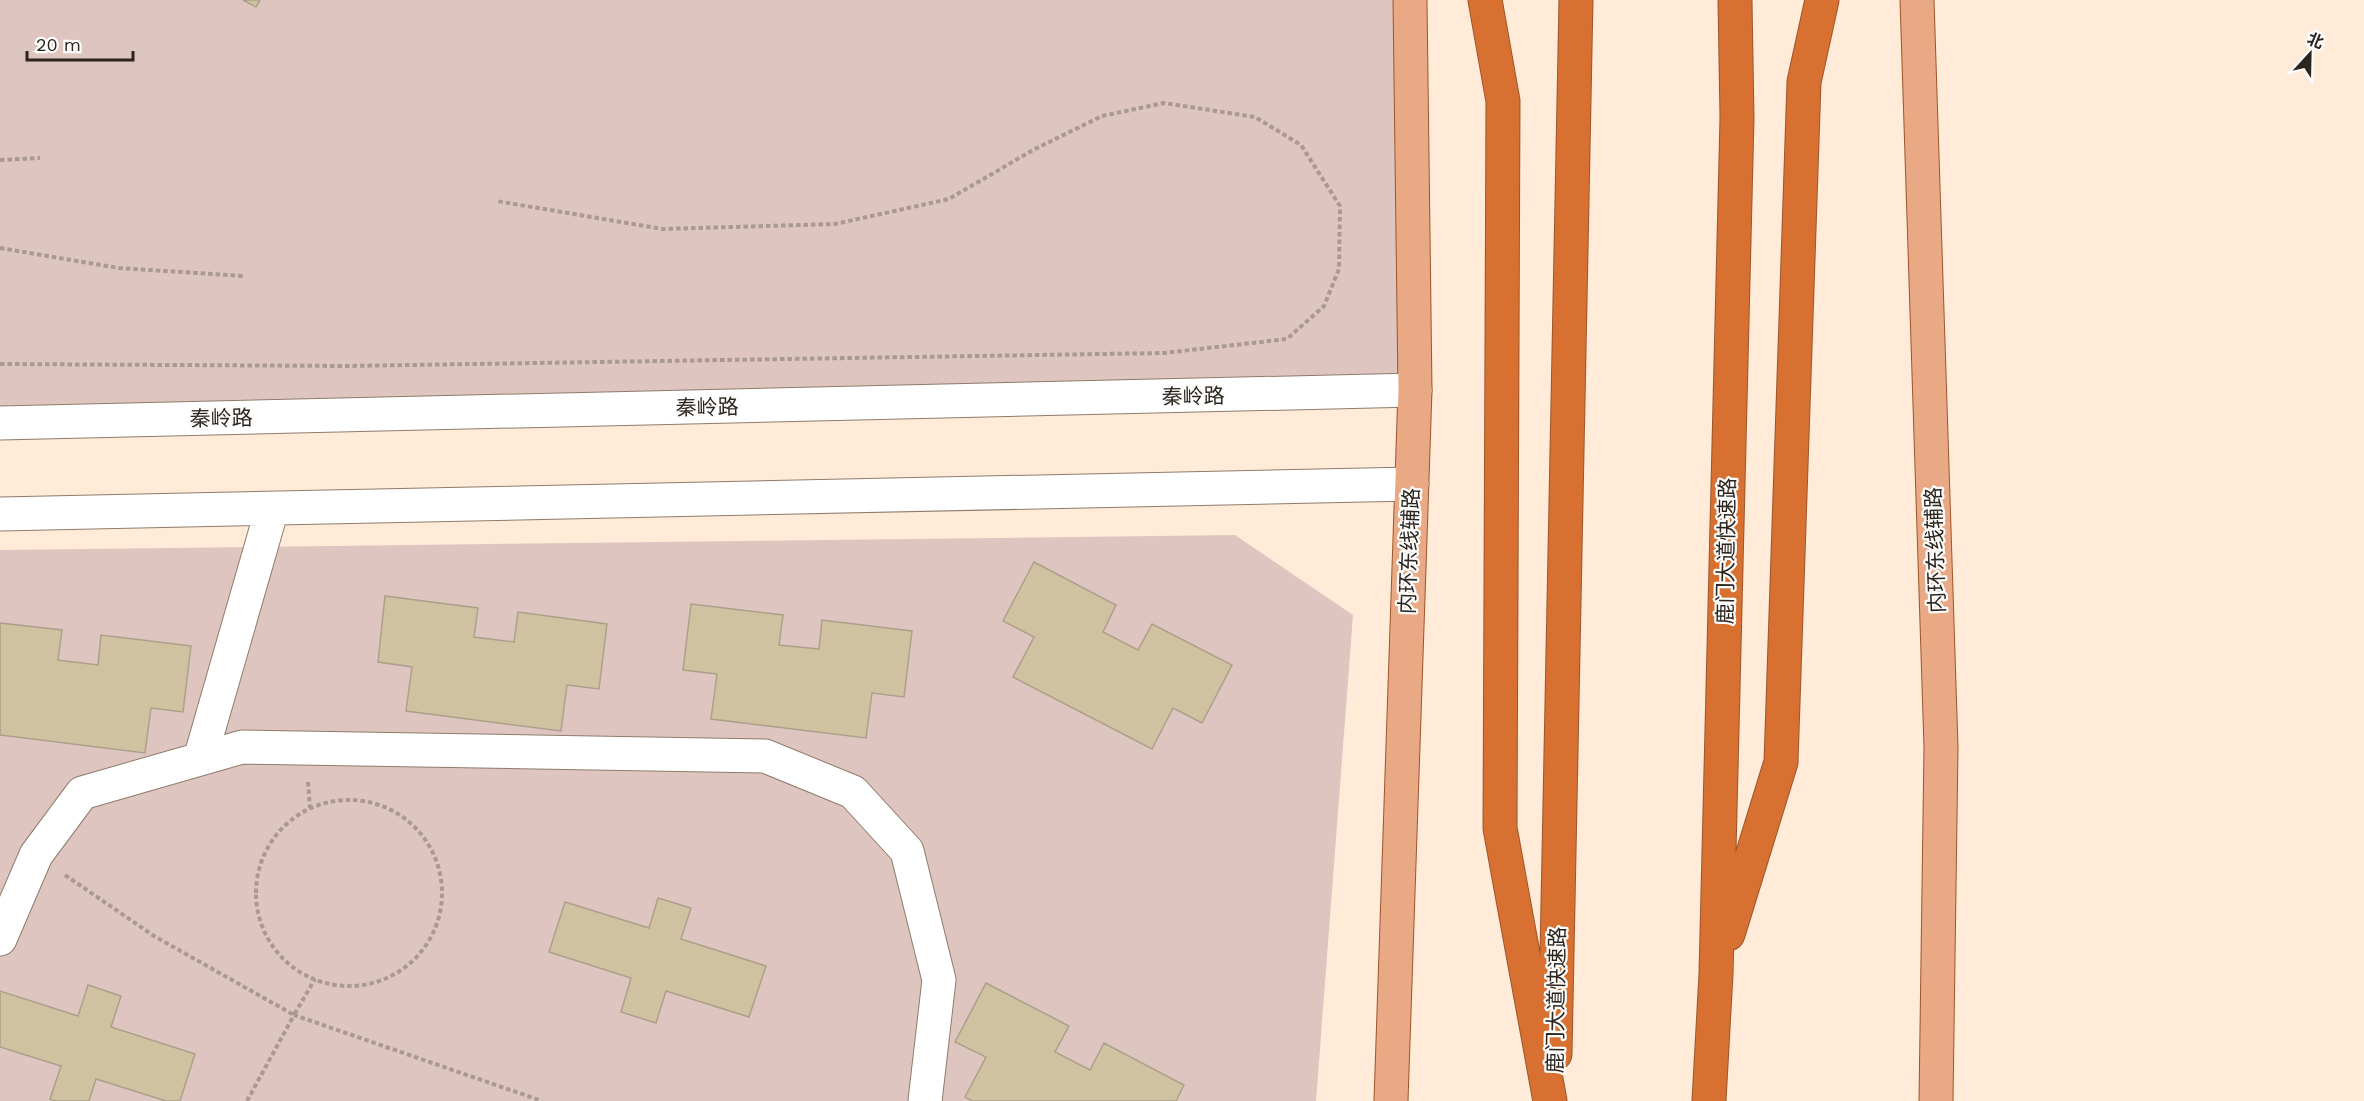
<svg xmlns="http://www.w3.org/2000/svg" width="2364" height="1101" font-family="'Work Sans','Noto Sans SC',sans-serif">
	<rect width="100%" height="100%" fill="#ffebd8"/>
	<path fill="#dfc5c0" d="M0 0H1410L1415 390 0 423Z
		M1235 535 1353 615 1316 1101H0V550Z"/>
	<path fill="#d0c1a1" stroke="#aba08a" stroke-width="1.5" d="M243 0H260L256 7Z
		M1034 562 1116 605 1103 632 1138 650 1152 624 1232 665 1202 723 1173 708 1152 749 1013 677 1034 637 1003 621Z
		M385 596 478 608 474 637 514 642 518 612 607 624 599 689 567 685 561 731 406 711 412 667 378 662Z
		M691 604 783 615 779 645 819 649 822 620 912 631 904 697 872 693 866 738 711 719 717 674 683 670Z
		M0 623 62 630 58 660 98 665 101 635 191 646 183 712 151 708 145 753 0 735Z
		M658 898 691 908 681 939 766 966 749 1017 666 991 656 1023 621 1012 631 978 549 952 565 902 649 928Z
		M986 983 1069 1026 1055 1052 1090 1070 1104 1043 1184 1085 1176 1101H972L965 1097 986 1057 955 1042Z
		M88 985 121 996 111 1027 195 1054 180 1101H166L96 1079 89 1101H55L50 1099 61 1066 0 1047V991L78 1016Z"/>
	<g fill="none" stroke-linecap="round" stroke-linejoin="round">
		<g stroke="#8e7c6b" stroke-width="35">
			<path id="minor" d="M0 423 1415 390
				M0 514 1412 484
				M200 759 272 509
				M0 939 36 855 82 793 242 747 765 756 853 792 907 851 939 980 925 1101"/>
		</g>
		<g stroke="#9c562b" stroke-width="35">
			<path id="major" d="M1917 0 1941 747 1936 1101
				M1391 1101 1415 390 1410 0"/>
		</g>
		<g stroke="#9c562b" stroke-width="35">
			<path id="highway" d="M1485 0 1503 101 1500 828 1550 1101
				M1728 934 1781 762 1804 82 1822 0
				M1555 1054 1576 0
				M1709 1101 1716 974 1737 118 1735 0"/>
		</g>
		<path stroke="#a99a8c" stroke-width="4" stroke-dasharray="4.5 3" stroke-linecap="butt" d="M0 160 40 158
			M0 248 119 268 243 276
			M0 364 347 366 1164 353 1287 339 1324 306 1339 269 1340 206 1301 145 1255 117 1164 103 1102 116 1033 150 949 199 835 224 663 229 496 201
			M308 782 310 808
			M256 893a93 93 0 1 1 186 0a93 93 0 1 1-186 0Z
			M65 875 154 936 294 1015 315 979
			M247 1101 294 1015 542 1101"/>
		<use href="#minor" stroke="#fff" stroke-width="33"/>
		<use href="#major" stroke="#e8a984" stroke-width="33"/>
		<use href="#highway" stroke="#d87032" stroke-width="33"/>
	</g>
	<g text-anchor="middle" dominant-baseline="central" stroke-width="4.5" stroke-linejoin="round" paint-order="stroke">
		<g font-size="21" fill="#2c251e" stroke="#fcfcfc">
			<text transform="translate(1193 396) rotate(-1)">秦岭路</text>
			<text transform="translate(707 407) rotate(-1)">秦岭路</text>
			<text transform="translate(221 418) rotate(-1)">秦岭路</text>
			<text transform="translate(1935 550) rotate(-92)">内环东线辅路</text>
			<text transform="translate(1409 551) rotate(-88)">内环东线辅路</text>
			<text transform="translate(1726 551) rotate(-89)">鹿门大道快速路</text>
			<text transform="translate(1556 1000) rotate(-89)">鹿门大道快速路</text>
		</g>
	</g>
	<g transform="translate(2310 54) rotate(22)" stroke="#fcfcfc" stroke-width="4.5" paint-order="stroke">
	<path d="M0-4.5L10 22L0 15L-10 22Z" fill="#2c251e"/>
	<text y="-9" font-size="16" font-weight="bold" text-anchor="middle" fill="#2c251e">北</text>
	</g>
	<path d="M27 51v9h106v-9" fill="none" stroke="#2c251e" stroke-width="3"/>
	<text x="36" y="51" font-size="18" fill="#2c251e" stroke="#fcfcfc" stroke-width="4.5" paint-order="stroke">20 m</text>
</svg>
